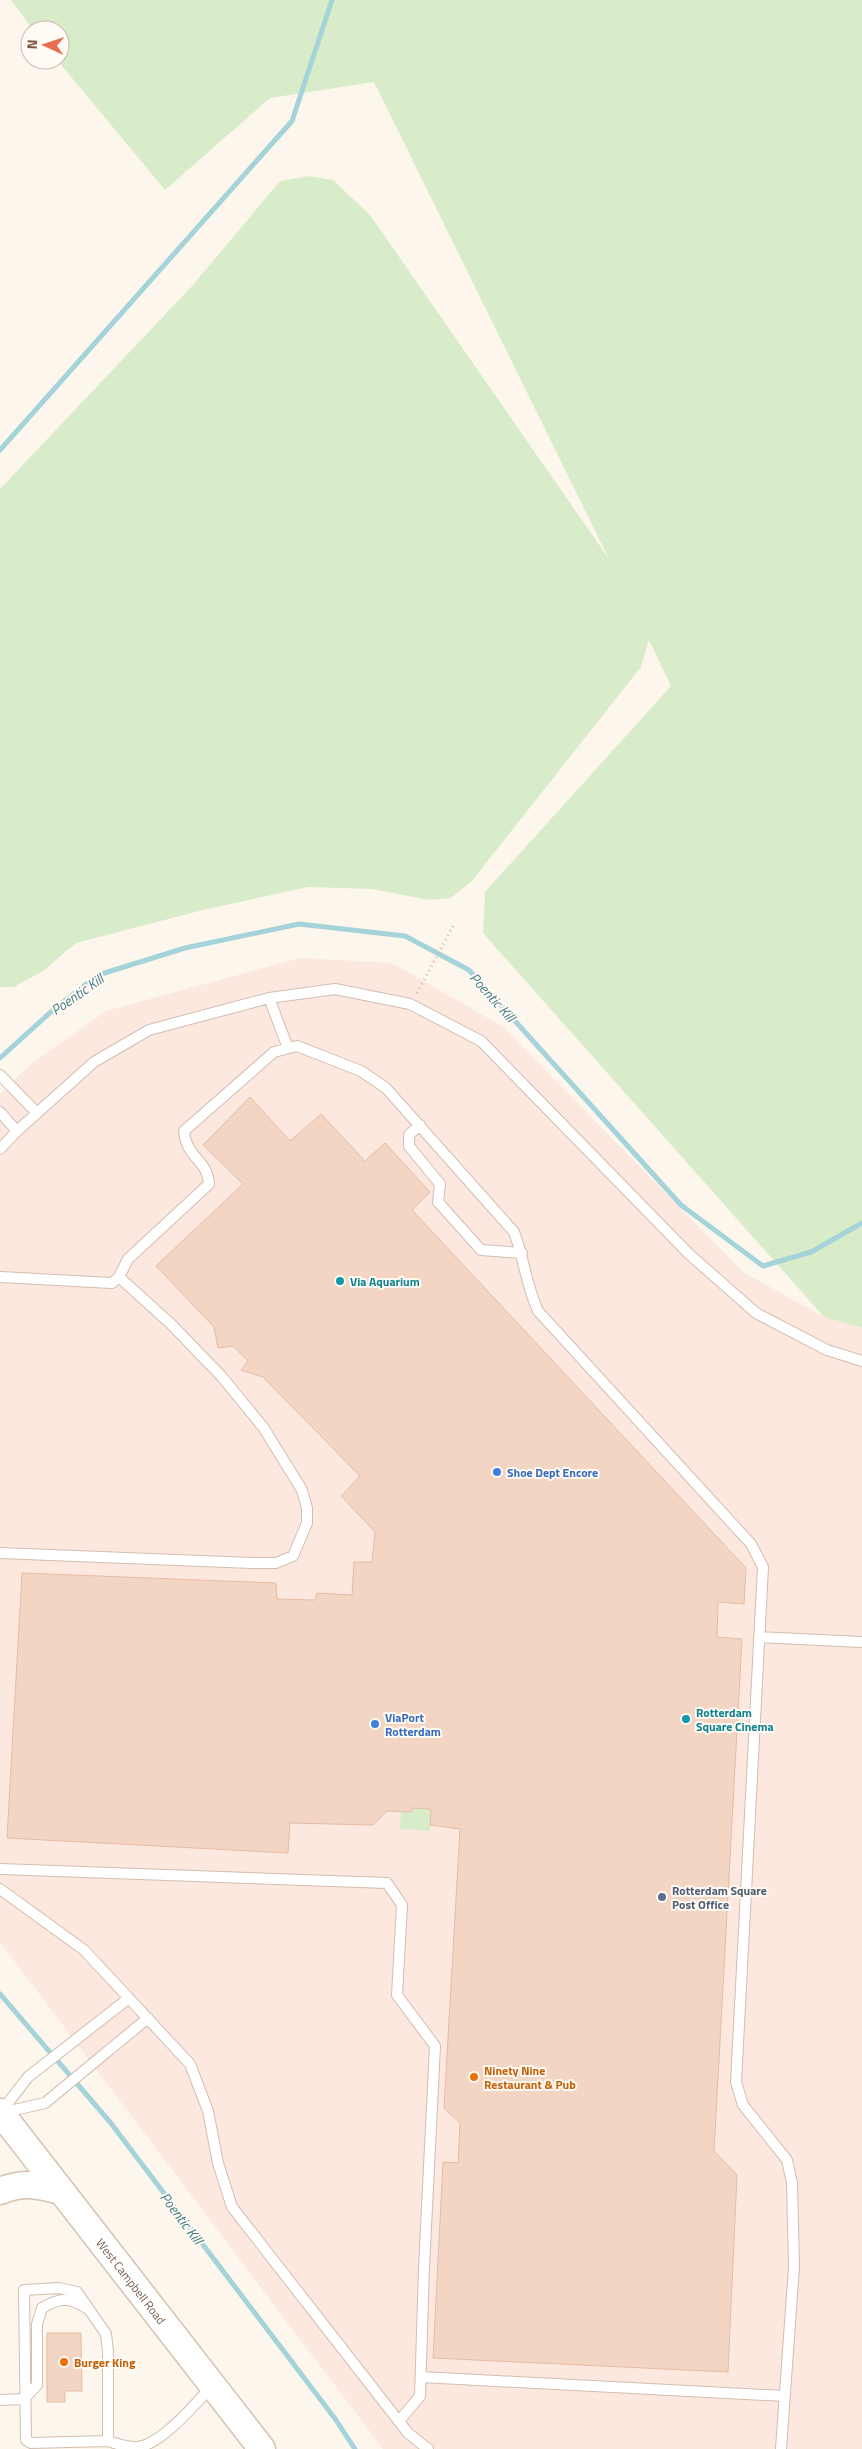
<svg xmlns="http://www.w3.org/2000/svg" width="862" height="2449" font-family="'Titillium Web',sans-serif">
	<rect width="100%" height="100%" fill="#fdf6ec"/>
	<path fill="#fde8e0" d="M300 958 392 963 502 1026 743 1272 824 1317 862 1328V2449H383L0 1942V1094L32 1063 106 1011Z"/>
	<path fill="#d8ecc9" d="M11 0H862V1328L824 1317 483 933 485 892 671 686 649 640 641 667 471 882 451 898 429 900 372 889 308 887 203 910 76 943 43 971 14 987H0V489L193 285 280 181 309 176 333 180 370 215 609 559 374 82 270 98 165 190 57 60H60V30H33Z
		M412 1808 431 1809 430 1831 400 1829 401 1812H411Z"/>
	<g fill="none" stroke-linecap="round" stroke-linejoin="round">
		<path stroke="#a5d3da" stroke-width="5" d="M0 450 292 121 332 0
			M0 1058 53 1010 98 975 185 948 299 924 405 936 469 970 681 1205 763 1266 811 1252 862 1223
			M0 1994 110 2122 336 2420 355 2449"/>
	</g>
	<path fill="#f3d5c3" stroke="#e6bba3" d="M250 1097 290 1141 321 1114 365 1161 385 1143 430 1192 412 1210 746 1568 744 1604 718 1602 717 1637 742 1639 714 2151 737 2175 728 2372 433 2358 443 2162 458 2163 460 2123 444 2108 460 1829 430 1825 431 1809 412 1808V1812L387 1811 373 1825 290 1823 288 1853 7 1838 22 1573 276 1583 277 1599 315 1600 317 1593 352 1595 354 1562H372L375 1532 341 1496 360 1476 263 1377 241 1370 248 1361 233 1346 218 1348 214 1327 156 1266 243 1184 203 1145Z
		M47 2333H81L82 2391H65V2402H47Z"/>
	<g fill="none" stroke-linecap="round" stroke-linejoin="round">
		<g stroke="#d1beb0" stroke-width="12">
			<path id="lane" d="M269 998 288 1048
				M0 1075 37 1113
				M0 1112 17 1131
				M420 1125 409 1135V1146L440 1184 438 1202 481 1250 522 1253
				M0 1149 17 1131 94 1062 149 1030 269 998 335 989 410 1004 481 1041 689 1254 756 1313 827 1350 862 1361
				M0 1277 112 1283 119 1277
				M0 1553 252 1563H276L293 1556 307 1523V1508L302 1490 263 1427 222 1377 172 1325 119 1277 128 1259 209 1184C208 1160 186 1158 184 1131L274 1052 297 1046 361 1071 386 1088 514 1232C524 1258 526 1285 538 1311L751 1544 763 1567 736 2082 743 2105 787 2160 792 2183 794 2267 781 2449
				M759 1637 862 1642
				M0 1869 387 1883 402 1905 397 1995 435 2046 424 2267 420 2396 399 2421
				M0 1889 84 1950 190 2064 208 2111 218 2163 232 2207 408 2433 428 2449
				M1 2112 28 2077 129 1998
				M1 2113 45 2103 148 2018
				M59 2288 77 2292 106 2334 108 2352V2441L31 2443 26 2440 24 2290Z
				M421 2377 785 2396
				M0 2400 24 2399 37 2385V2324L42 2308C62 2297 69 2297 88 2309
				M108 2441C118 2444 127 2448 138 2447 162 2444 196 2403 212 2386"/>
		</g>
		<g stroke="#d6c0b0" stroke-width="29">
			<g id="secondary">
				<path id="s1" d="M0 2112 262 2449"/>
				<path d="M0 2191C24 2181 37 2185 61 2191"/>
			</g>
		</g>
		<path stroke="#d9b8a5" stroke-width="3" stroke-dasharray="1 4" stroke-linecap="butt" d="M417 993 453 926"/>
		<use href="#lane" stroke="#fff" stroke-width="10"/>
		<use href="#secondary" stroke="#fff" stroke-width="26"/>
	</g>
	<g fill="#0f9aa8" stroke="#fffaf3" stroke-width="2">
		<circle cx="340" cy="1281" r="5"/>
		<circle cx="686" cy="1719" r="5"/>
	</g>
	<g fill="#3f7fe0" stroke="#fffaf3" stroke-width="2">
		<circle cx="497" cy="1472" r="5"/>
		<circle cx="375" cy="1724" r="5"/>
	</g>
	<circle fill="#5c6f8a" stroke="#fffaf3" stroke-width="2" cx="662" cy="1897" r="5"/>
	<g fill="#e8710a" stroke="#fffaf3" stroke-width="2">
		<circle cx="474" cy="2077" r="5"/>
		<circle cx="64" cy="2362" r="5"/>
	</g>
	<g text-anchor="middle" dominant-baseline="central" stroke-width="4" stroke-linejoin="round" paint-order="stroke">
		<g font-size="12" font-weight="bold" fill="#0d838f" stroke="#fffaf3" text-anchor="start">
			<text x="350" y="1281">Via Aquarium</text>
			<text x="696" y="1712">Rotterdam<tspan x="696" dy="14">Square Cinema</tspan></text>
		</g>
		<g font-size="12" font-weight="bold" fill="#366cbe" stroke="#fffaf3" text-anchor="start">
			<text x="507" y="1472">Shoe Dept Encore</text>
			<text x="385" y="1717">ViaPort<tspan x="385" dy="14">Rotterdam</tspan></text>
		</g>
		<g font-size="12" font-weight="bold" fill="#4e5e75" stroke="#fffaf3" text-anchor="start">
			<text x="672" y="1890">Rotterdam Square<tspan x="672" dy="14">Post Office</tspan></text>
		</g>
		<g font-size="12" font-weight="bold" fill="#c56008" stroke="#fffaf3" text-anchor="start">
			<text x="484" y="2070">Ninety Nine<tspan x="484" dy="14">Restaurant &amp; Pub</tspan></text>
			<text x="74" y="2362">Burger King</text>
		</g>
		<g font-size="12" fill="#7a5c4d" stroke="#fffaf3">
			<text stroke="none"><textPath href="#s1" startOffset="214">West Campbell Road</textPath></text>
		</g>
		<g font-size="14" font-style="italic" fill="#437c86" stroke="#fffaf3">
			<text transform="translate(77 994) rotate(-35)">Poentic Kill</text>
			<text transform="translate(493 997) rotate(48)">Poentic Kill</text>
			<text transform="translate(182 2218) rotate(53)">Poentic Kill</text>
		</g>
	</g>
	<g transform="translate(45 45) rotate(273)"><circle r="24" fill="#fffaf3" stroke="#cabbb1"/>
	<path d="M0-4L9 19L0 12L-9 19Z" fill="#e76f51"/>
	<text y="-8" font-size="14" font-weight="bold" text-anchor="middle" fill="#7a5c4d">N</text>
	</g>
</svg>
